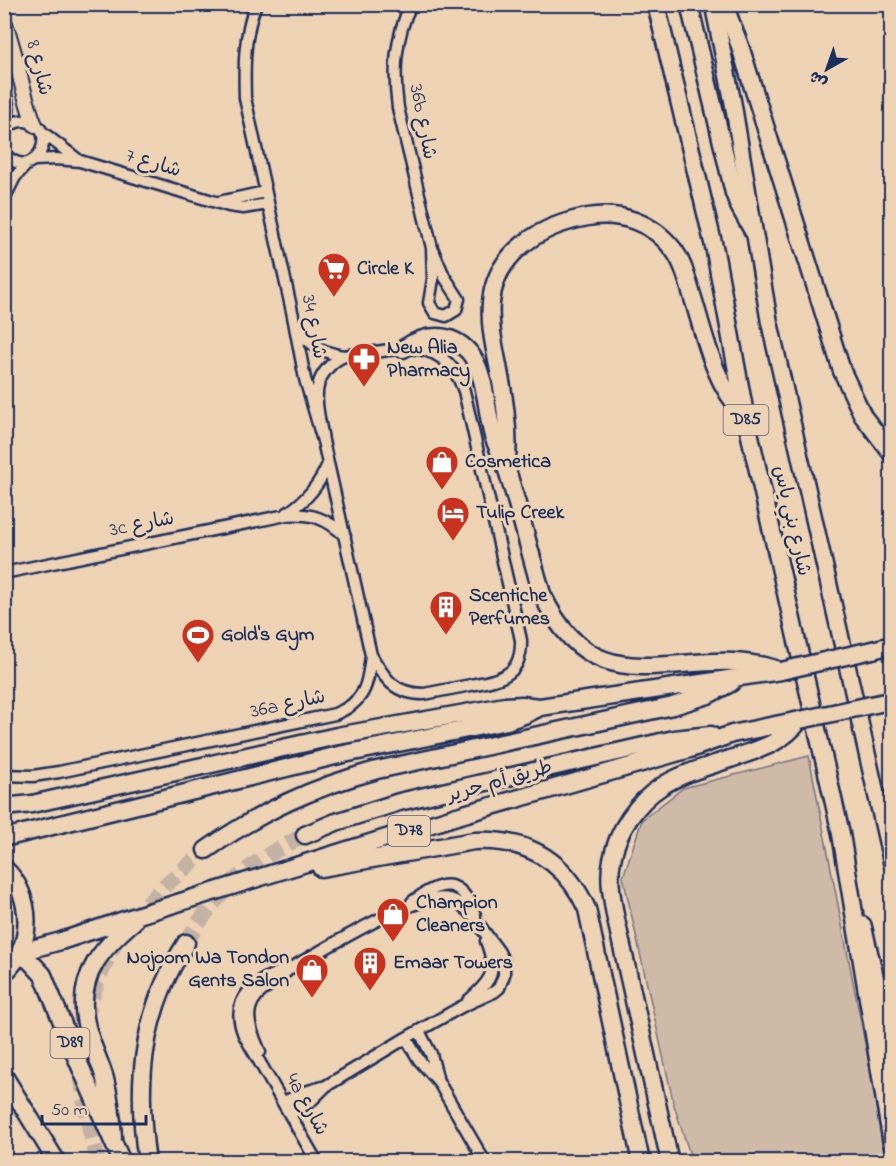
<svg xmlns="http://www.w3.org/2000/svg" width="896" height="1166" font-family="'Indie Flower','Playpen Sans Arabic',sans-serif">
	<rect width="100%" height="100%" fill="#edd2b4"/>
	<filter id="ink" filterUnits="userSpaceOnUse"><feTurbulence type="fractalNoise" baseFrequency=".0167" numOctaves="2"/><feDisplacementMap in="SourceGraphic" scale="12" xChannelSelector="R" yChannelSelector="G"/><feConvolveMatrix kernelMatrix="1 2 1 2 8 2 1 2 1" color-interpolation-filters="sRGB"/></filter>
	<g filter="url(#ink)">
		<path fill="#cfbaa8" stroke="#757483" stroke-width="1.5" d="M809 756 888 1161H692L674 1105 623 877 642 820 683 788Z"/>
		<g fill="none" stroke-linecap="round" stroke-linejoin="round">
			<path stroke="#c3b1a3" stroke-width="16" stroke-dasharray="16 8" stroke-linecap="butt" d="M131 921 163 887 206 850
				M186 943C218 889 249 862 305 835
				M98 1162C92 1137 85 1113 83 1088 76 1037 91 990 114 945"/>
			<g stroke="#1b2f5e" stroke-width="15">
				<path id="minor" d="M256 4C244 34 244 66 245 98L293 316 305 379 323 441 371 655C385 679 394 694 424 694 440 691 456 688 471 685 501 679 522 676 521 640L464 391C459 378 453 365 440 357 419 343 392 350 368 353 361 354 352 354 345 356 333 360 321 373 318 386 314 403 321 424 323 441
					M411 4C395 38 393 71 398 108L432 248
					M4 131C10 125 16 120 25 121 63 125 35 188 4 153
					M42 132 77 159
					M34 160 56 159 80 161 229 206 243 208 268 204
					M4 199 15 177 28 163
					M219 202 265 192
					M432 248 444 276 459 299 456 310 446 316 435 313 429 303 433 279Z
					M296 324C305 344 324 353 344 356
					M286 514C306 501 319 486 328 464
					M4 573 286 515C311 513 327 518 345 536
					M4 775 33 776 59 772 335 714C365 702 368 685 371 655
					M412 902C442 879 461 877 475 915
					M468 1001C492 980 498 972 486 941
					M419 1031 431 1054 437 1077
					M406 1038 419 1060 438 1081 485 1162
					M260 1052C251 1031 240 1008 262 991 271 983 280 979 288 970
					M284 1102 305 1092 326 1086
					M290 1114 311 1101 326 1086 406 1038 461 1007 494 992 499 988 504 975V962L499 952 480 926
					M317 1162 244 1035C228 997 257 979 289 969 321 952 416 891 449 899 460 901 467 910 475 917"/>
			</g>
			<g stroke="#1b2f5e" stroke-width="18">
				<path id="tertiary" d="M4 21C17 55 21 91 35 125
					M4 93 7 108 5 130"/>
			</g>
			<g stroke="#1b2f5e" stroke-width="20">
				<path id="secondary" d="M713 4 733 103 769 320 892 864
					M863 925 892 1046"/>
			</g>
			<g stroke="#1b2f5e" stroke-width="21">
				<path id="primary" d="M656 4 715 251 745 414 841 834 892 1144
					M689 4 734 193 739 206 753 231
					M724 4 740 46 842 371 863 416 892 454
					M403 349C424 334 450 331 469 352 486 372 486 411 493 436 497 447 503 458 507 470 520 511 530 553 542 594 598 715 683 640 775 669
					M507 461C509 431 505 400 499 371 495 349 489 326 491 303 495 252 542 225 588 217 620 211 653 223 673 249 683 262 687 279 692 295 705 336 713 382 744 414
					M872 650 892 645
					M4 807 32 804 337 736 505 706 522 705 539 707
					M305 835 336 822 399 802 674 739 711 735
					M12 836 339 755 507 721 524 715 540 707 781 671
					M206 850C262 811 311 788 377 770L673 706 708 695 731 683
					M4 868C33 894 35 947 4 973
					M321 868 474 841C527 838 565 860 587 909L641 1162
					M21 952 61 941 142 914 457 816 690 749 732 734 800 720
					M19 955 29 960 43 975 77 1059 122 1162
					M4 1076 57 1162
					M113 1138C112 1118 110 1098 105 1079 99 1058 88 1039 85 1018 78 974 103 947 134 921
					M147 1162C138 1100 139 1042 164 984 170 970 178 956 186 943
					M670 1162 615 915C612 897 608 878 612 860 617 831 637 802 662 786 682 773 707 767 730 759 757 750 782 744 800 720"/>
			</g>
			<use href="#minor" stroke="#edd2b4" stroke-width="10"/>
			<use href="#tertiary" stroke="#edd2b4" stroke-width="14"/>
			<use href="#secondary" stroke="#edd2b4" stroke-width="15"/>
			<use href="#primary" stroke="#edd2b4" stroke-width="16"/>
			<g stroke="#1b2f5e" stroke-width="21" stroke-linecap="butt">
				<path id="primary-bridge" d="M781 671 872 650
					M800 720 885 702"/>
			</g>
			<use href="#primary-bridge" stroke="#edd2b4" stroke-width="16"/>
		</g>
	</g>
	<defs>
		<g id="supermarket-pin" transform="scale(1.725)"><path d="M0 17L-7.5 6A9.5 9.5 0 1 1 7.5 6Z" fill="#c8321e" stroke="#edd2b4"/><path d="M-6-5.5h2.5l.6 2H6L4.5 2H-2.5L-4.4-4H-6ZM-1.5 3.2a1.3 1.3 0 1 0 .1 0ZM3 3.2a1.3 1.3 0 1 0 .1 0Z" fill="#fff"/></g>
		<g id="pharmacy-pin" transform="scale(1.725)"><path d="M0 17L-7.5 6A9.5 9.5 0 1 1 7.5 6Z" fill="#c8321e" stroke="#edd2b4"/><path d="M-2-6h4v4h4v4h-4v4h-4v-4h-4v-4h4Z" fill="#fff"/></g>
		<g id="shop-pin" transform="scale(1.725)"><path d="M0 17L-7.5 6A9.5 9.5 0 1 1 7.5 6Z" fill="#c8321e" stroke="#edd2b4"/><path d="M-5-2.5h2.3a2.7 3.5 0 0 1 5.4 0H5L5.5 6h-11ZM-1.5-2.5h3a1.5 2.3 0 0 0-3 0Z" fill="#fff"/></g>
		<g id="hotel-pin" transform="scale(1.725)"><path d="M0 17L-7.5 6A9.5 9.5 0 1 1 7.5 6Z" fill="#c8321e" stroke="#edd2b4"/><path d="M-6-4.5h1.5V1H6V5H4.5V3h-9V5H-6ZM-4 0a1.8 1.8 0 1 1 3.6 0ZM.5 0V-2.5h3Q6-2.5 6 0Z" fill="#fff"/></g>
		<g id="building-pin" transform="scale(1.725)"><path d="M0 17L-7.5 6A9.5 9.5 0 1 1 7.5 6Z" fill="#c8321e" stroke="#edd2b4"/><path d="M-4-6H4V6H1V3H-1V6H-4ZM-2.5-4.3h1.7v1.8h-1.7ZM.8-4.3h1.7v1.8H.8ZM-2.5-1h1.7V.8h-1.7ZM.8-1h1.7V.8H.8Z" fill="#fff"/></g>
		<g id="stadium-pin" transform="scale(1.725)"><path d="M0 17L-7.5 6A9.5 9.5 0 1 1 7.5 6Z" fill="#c8321e" stroke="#edd2b4"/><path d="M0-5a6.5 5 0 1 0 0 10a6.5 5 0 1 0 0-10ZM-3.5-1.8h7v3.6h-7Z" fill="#fff"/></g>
	</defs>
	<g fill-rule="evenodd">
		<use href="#supermarket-pin" x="334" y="269"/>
		<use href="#pharmacy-pin" x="364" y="359"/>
		<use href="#shop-pin" x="442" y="462"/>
		<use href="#hotel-pin" x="453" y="513"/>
		<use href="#building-pin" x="446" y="607"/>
		<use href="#stadium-pin" x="198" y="635"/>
		<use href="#shop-pin" x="393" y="914"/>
		<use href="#building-pin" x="370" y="963"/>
		<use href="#shop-pin" x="312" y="970"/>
	</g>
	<g text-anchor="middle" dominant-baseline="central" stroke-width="6" stroke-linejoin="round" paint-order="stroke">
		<g fill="#edd2b4" stroke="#5a6078" stroke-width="1.5">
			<rect x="723.5" y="405" width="45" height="30" rx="4.5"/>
			<rect x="388" y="816" width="42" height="30" rx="4.5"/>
			<rect x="50.5" y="1028" width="39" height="30" rx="4.5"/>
		</g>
		<g font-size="18" font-weight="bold" fill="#1b2f5e">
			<text x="746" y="420">D85</text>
			<text x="409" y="831">D78</text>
			<text x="70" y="1043">D89</text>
		</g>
		<g font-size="20" fill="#1b2f5e" stroke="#edd2b4">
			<text transform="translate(38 68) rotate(76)">شارع 8</text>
			<text transform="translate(422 122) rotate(79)">36b شارع</text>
			<text transform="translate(153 164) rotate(17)">شارع 7</text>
			<text transform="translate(313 327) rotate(79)">شارع 34</text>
			<text transform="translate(791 521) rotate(77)">شارع بني ياس</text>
			<text transform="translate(142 525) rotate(-11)">3c شارع</text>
			<text transform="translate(288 705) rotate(-12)">36a شارع</text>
			<text transform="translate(500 782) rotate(-16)">طريق أم حرير</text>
			<text transform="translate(306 1105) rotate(61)">4a شارع</text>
		</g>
		<g font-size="20" font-weight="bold" fill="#1b2f5e" stroke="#edd2b4" text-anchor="start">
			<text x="357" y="269">Circle K</text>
			<text x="387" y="348">New Alia<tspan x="387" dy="23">Pharmacy</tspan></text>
			<text x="465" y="462">Cosmetica</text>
			<text x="476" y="513">Tulip Creek</text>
			<text x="469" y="596">Scentiche<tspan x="469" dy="23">Perfumes</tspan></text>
			<text x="221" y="635">Gold's Gym</text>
			<text x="416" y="903">Champion<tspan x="416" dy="23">Cleaners</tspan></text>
			<text x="289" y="958" text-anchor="end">Nojoom Wa Tondon<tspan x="289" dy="23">Gents Salon</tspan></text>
			<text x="393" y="963">Emaar Towers</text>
		</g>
	</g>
	<rect width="896" height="1166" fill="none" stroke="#edd2b4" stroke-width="24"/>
	<rect x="12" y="12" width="872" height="1142" fill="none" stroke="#1b2f5e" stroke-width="2" filter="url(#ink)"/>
	<g transform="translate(827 69) rotate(220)" stroke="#edd2b4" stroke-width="4.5" paint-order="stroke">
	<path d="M0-4.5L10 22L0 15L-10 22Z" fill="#1b2f5e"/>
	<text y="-9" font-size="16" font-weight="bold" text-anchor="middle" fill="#1b2f5e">ش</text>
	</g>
	<path d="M42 1115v9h104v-9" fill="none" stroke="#1b2f5e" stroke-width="3"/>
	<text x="51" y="1115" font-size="18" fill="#1b2f5e" stroke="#edd2b4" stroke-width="4.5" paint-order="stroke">50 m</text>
</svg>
